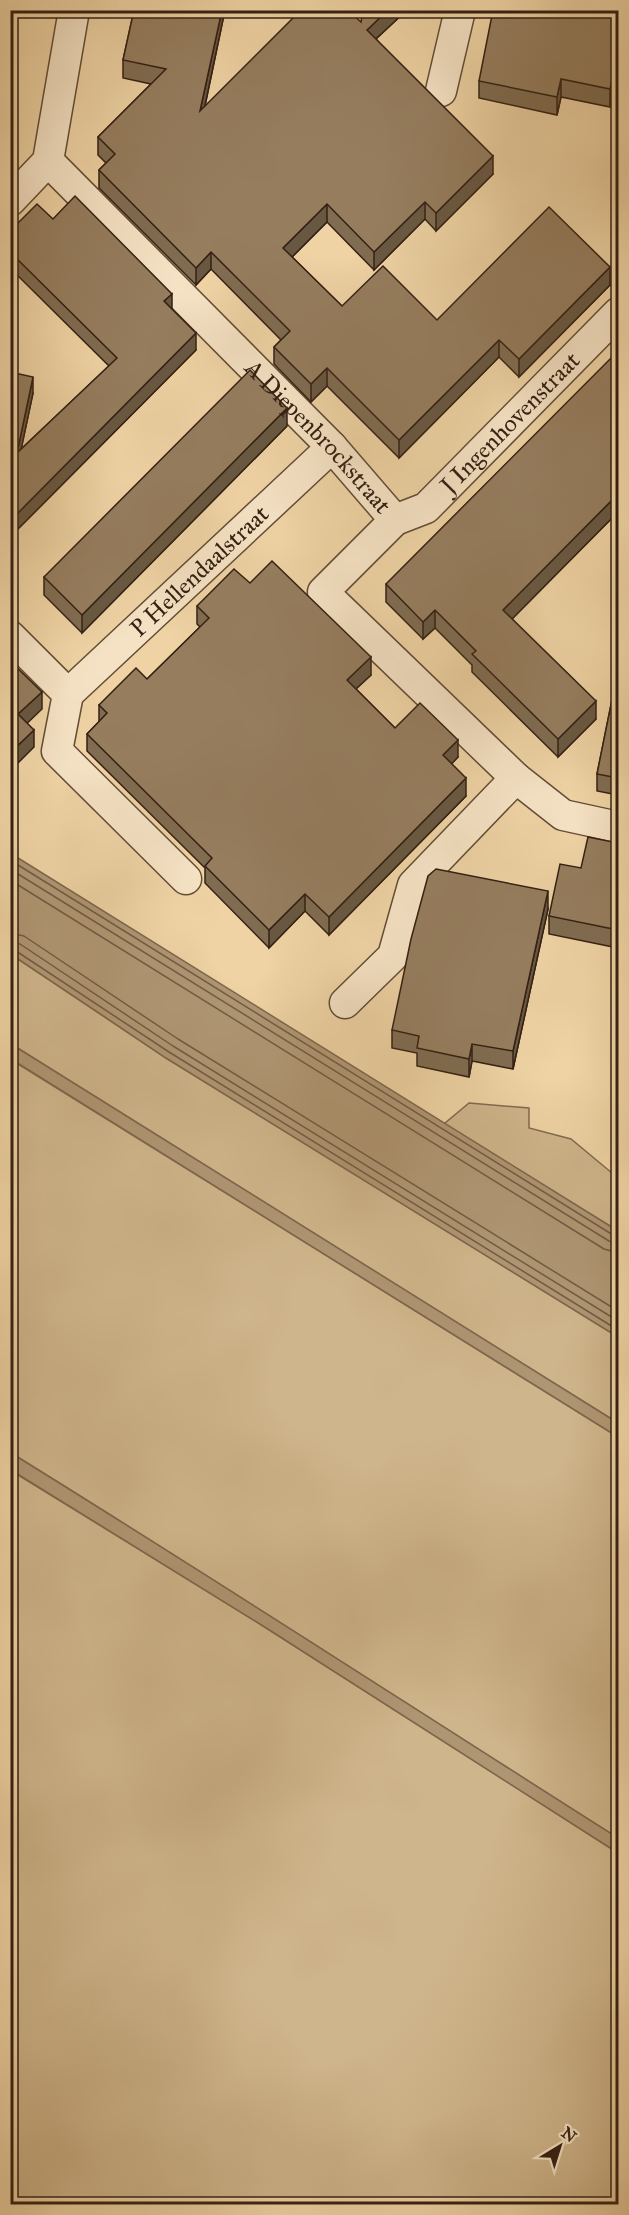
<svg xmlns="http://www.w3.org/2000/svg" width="629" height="2215" font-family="'IM FELL Great Primer',serif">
	<rect width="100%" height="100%" fill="#efd3a4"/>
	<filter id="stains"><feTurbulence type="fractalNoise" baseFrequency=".00333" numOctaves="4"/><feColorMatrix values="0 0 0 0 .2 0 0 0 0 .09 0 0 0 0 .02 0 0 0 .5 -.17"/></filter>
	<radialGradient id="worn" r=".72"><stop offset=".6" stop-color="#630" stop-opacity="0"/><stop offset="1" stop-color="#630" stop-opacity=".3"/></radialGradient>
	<path fill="#cfb58b" stroke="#826a4f" stroke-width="1.5" d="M10 954 166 1058 618 1337V1423L11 1044Z
		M10 1059 618 1437V1838C416 1710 215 1579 11 1453Z
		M469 1103 529 1108V1128L571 1139 618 1178V1231L444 1124Z
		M10 1470 260 1624 618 1853V2204H11Z"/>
	<path fill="#af9673" stroke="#7e674d" stroke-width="1.5" d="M10 853 618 1231V1337L166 1058 11 954Z
		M11 1044 618 1423V1437L11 1059Z
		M11 1453C215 1579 416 1710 618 1838V1853L260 1624 11 1470Z"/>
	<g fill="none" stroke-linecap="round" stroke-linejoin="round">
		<path stroke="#725b43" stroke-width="1.5" d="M10 860 613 1235 618 1236
			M10 869 609 1241 618 1244
			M10 880 604 1249 618 1253
			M10 933 24 936 178 1039 618 1311
			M10 942 20 944 173 1046 618 1321
			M10 950 16 951 169 1052 618 1330"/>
		<g stroke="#634d37" stroke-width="33">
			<g id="street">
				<path d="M441 91 460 10"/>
				<path id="s1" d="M48 161 332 447 395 520 323 592 516 778 563 815 618 827"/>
				<path d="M10 201 48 161 74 10"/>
				<path id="s2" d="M395 520 426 508 618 313"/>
				<path d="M10 636 68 694 57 751 186 879"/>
				<path id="s3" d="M68 694 332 447"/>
				<path d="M345 1003 393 956 413 885 516 778"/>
			</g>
		</g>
		<use href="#street" stroke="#f5e2c4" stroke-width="30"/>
	</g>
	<path fill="#806c51" stroke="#342013" stroke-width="1.5" d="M134 10H225L205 106 361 22 407 10 376 39 493 174 436 231 425 219 374 270 327 222 292 257 342 306 437 320 610 285 519 377 499 357 399 458 327 386 311 402 274 364V347L281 340 211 269 196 285 99 188V170L106 163 98 155V137L151 84 123 78V60Z
		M618 10 610 107 561 97 557 115 479 98V81Z
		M53 219 172 309 196 350 10 537V372L33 393 21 449 109 366 10 268V231Z
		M287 426 82 633 44 595V577Z
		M618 512 512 619 596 719 558 757 472 672V665L435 628 423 639 386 602V584Z
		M250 583 371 675 356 689 395 728 458 757 451 764 466 796 329 935 305 911 269 948 205 883V868L87 751V734L99 722V705L147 679 200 627 197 624V606Z
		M618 670V795L597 791V774Z
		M618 843V948L549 934V916L581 868Z
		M548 909 513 1069 472 1061 469 1077 417 1066V1053L392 1048V1030Z"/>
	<path fill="#685842" stroke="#342013" stroke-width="1.5" d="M10 10H13L10 21Z
		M222 10H225L200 129V111Z
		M388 10H407L367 47V30Z
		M618 49V67L610 107V89Z
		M561 79V97L557 115V97Z
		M493 156V174L436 231V213Z
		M425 202V219L374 270V252Z
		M327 204V222L283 266V248Z
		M211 252V269L196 285V268Z
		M610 267V285L519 377V359Z
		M172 294V310L164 301Z
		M196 333V350L10 537V521Z
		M499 340V357L399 458V440Z
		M327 368V386L311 402V384Z
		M33 377V393L17 469V453Z
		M287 408V426L82 633V615Z
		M618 494V512L503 628V610Z
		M435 610V628L423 639V622Z
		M371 657V675L347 697V680Z
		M42 692V709L18 732V714Z
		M596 701V719L558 757V739Z
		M34 730V747L10 771V753Z
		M458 740V757L443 773V755Z
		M466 778V796L329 935V917Z
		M548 891V909L513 1069V1051Z
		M305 894V911L269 948V930Z
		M472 1044V1061L469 1077V1059Z"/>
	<path fill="#957d5e" stroke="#342013" stroke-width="1.5" d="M134 10H222L200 111 301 10H348L361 22 363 10H388L367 30 493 156 436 213 425 202 374 252 327 204 283 248 342 306 383 266 437 320 549 207 610 267 519 359 499 340 399 440 327 368 311 384 274 347 290 331 211 252 196 268 99 170 115 154 98 137 166 69 123 60Z
		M493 10H618V49L610 89 561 79 557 97 479 81Z
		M75 196 172 294 164 301 196 333 10 521V372L33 377 17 453 117 358 10 252V231L37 204 53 219Z
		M618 351V494L503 610 596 701 558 739 472 654 476 651 435 610 423 622 386 584Z
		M250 370 287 408 82 615 44 577Z
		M272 561 371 657 347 680 395 728 420 703 458 740 443 755 466 778 329 917 305 894 269 930 205 866 212 858 87 734 107 713 99 705 136 668 147 679 209 618 197 606 234 569 250 583Z
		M10 661 42 692 18 714 34 730 10 753Z
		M618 670V778L597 774Z
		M588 837 618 843V930L549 916 560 864 581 868Z
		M436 869 548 891 513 1051 472 1044 469 1059 417 1048 419 1036 392 1030 411 939 428 876Z"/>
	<g text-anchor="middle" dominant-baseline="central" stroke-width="6" stroke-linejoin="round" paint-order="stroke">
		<g font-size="24" fill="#342013" stroke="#f5e2c4">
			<text stroke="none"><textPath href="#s2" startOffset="153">J Ingenhovenstraat</textPath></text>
			<text stroke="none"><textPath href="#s1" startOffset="386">A Diepenbrockstraat</textPath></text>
			<text stroke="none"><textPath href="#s3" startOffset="180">P Hellendaalstraat</textPath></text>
		</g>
	</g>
	<rect width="629" height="2215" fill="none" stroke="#efd3a4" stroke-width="36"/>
	<rect x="12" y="12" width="605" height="2191" fill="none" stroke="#342013" stroke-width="3"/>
	<rect x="18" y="18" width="593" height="2179" fill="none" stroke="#342013" stroke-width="1.5"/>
	<g transform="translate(560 2146) rotate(38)" stroke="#f5e2c4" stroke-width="4.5" paint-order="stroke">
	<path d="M0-4.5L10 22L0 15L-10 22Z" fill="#342013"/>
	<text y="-9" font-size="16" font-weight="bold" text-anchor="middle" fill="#342013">N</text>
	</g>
	<rect width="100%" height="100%" filter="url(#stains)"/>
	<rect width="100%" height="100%" fill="url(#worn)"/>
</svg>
